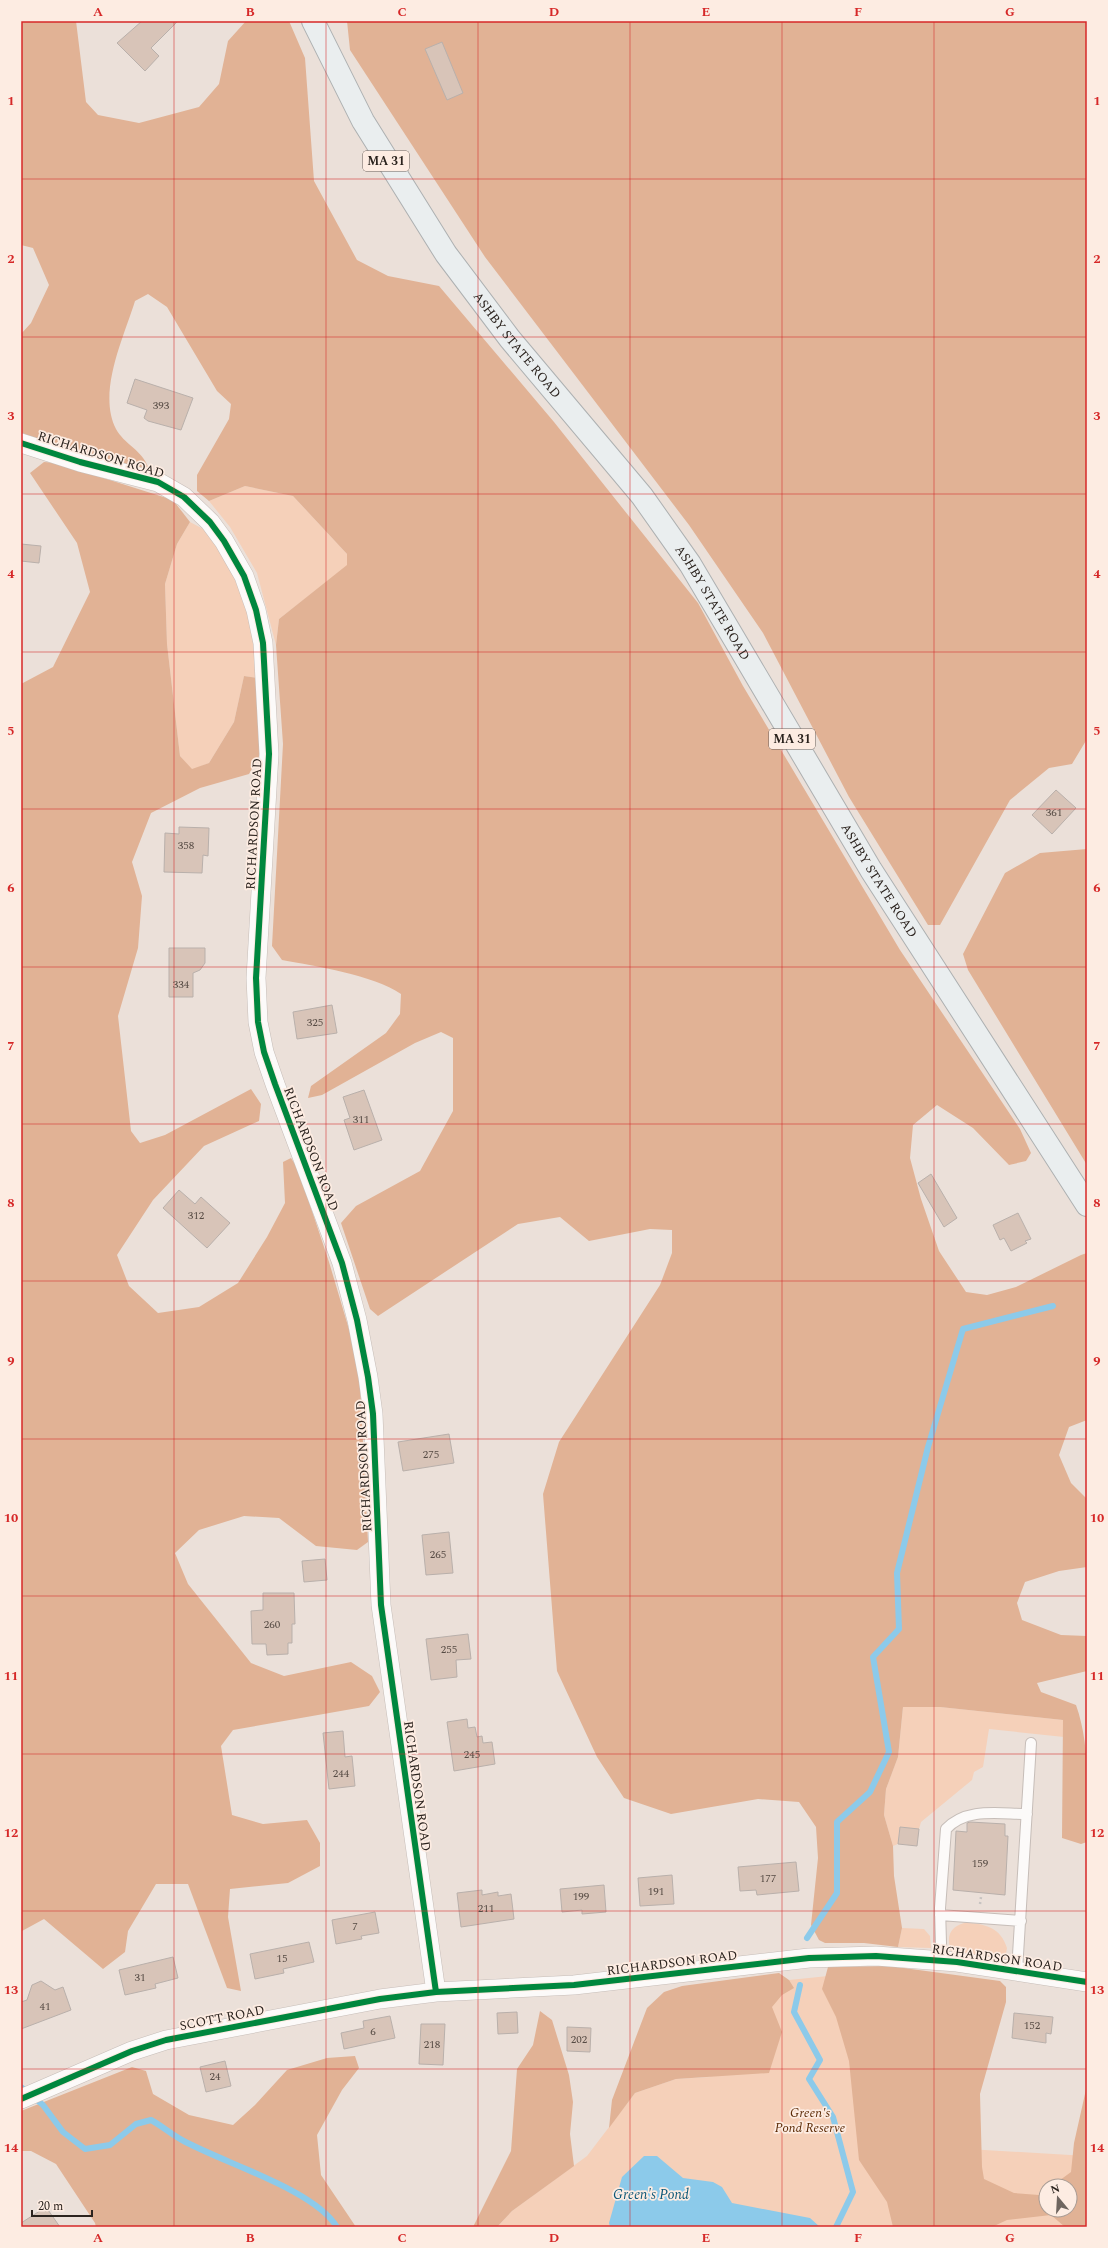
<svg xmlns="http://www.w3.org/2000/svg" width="1108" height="2248" font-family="Spectral,serif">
	<rect width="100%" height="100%" fill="#ebe0d9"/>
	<path fill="#f5d0b9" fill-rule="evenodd" d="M245 486 293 496 347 554 348 565 279 619 276 645 257 573 230 527 209 501Z
		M190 522 207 531 238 579 253 622 258 678 244 676 234 722 209 763 192 770 180 756 167 644 165 584 177 544Z
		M903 1707H940L1063 1720 1064 1737 989 1729 983 1767 974 1772 972 1780 921 1822 919 1829 900 1827 898 1844 893 1846 884 1815 886 1789 898 1757Z
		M964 1923C985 1923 1001 1928 1007 1948L1005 1959 951 1951C946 1936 950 1927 964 1923Z
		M902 1928 924 1929 930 1936 931 1948 898 1947Z
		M907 1968 917 2146 1087 2156V2227H497L512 2211 587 2156 635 2093 676 2079 710 2077 730 1986ZM1046 2186H1070V2210H1046Z"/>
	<path fill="#e1b295" d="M21 21H76L86 102 98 115 139 123 199 107 219 84 228 41 246 21H289L305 58 314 181 357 260 388 276 439 286 554 422 698 603 743 686 900 950 1020 1129 1031 1153 1026 1161 1009 1165 973 1128 937 1105 913 1125 910 1158 921 1199 939 1251 966 1292 987 1295 1016 1287 1081 1255 1087 1253V1420L1069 1427 1059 1455 1071 1483 1087 1499V1567L1059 1571 1025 1582 1017 1603 1022 1620 1061 1635 1087 1636V1671L1037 1683 1041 1692 1076 1705C1091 1747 1087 1797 1087 1842L1081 1844 1062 1838 1063 1720 940 1707H903L898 1757 886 1789 884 1815 893 1846 894 1876 902 1928 898 1947 864 1943H825L819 1940 811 1925 818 1858 816 1827 799 1802 758 1799 671 1814 624 1798 597 1757 557 1671 543 1494 559 1442 660 1285 672 1253V1230L650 1229 589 1241 560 1217 518 1224 378 1316 370 1309 341 1223 356 1206 420 1171 453 1111V1038L441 1032 415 1043 322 1095 308 1098 311 1086 386 1033 400 1014 401 994C373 975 316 966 282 960L272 946 283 744 276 645 279 619 347 565V554L293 496 245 486 209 501 197 491V475L229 419 231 404 217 391 167 307 148 294 135 301C124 337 97 392 116 429 124 444 142 450 148 467L140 468 40 443 21 432V334L31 323 49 285 33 248 21 245Z
		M347 21H1087V739L1072 764 1049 768 1010 800 940 925H928L849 797 763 633 689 525 485 257 350 50Z
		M44 462 56 463 173 500 190 522 177 544 165 584 167 644 180 756 192 769 209 763 234 722 244 676 258 678 260 755 249 774 200 788 151 813 132 862 142 896 138 948 118 1016 131 1131 140 1143 165 1135 251 1089 261 1104 259 1121 204 1146 153 1200 117 1255 129 1286 158 1313 199 1307 238 1283 267 1237 285 1203 283 1162 291 1158 298 1169 329 1262 359 1363 368 1542 357 1550 316 1546 279 1518 244 1516 199 1530 175 1553 188 1584 251 1663 284 1676 351 1662 372 1676 380 1692 369 1706 233 1730 221 1746 232 1815 263 1824 307 1820 320 1843V1866L288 1883 230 1889 228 1917 241 1991 227 1988 188 1884H156L128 1931 125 1952 103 1969 44 1919 22 1931 21 1935V684L53 667 90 592 77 543 30 473Z
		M1087 849V1165L968 970 963 954 1005 873 1040 853Z
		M889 1966 1000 1981 1006 1987V2002L980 2094 982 2167 984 2179 1014 2193 1039 2195 1046 2190V2210H1070V2186H1052L1071 2172 1074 2143 1087 2085V2227H1065L1051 2215 1007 2220 992 2227H893L887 2202 859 2160 849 2061 836 2017 822 1989 828 1967Z
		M779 1973 789 1980 794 1988 782 1995 772 2007 782 2032 769 2073 676 2079 635 2093 609 2128 612 2100 647 2008 664 1992 682 1986Z
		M540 2011 552 2020 569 2075 573 2102 570 2134 574 2166 512 2211 497 2227H473L511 2151 517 2069 533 2045Z
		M355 2056 359 2068 342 2090 317 2135 321 2175 356 2227H96L95 2223 56 2164 31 2151H21V2111L132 2067 146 2071 153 2094 189 2115 233 2125 255 2105 287 2070 327 2058Z"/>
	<path fill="#8ccaea" d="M644 2156H657L683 2178 713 2182 722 2187 732 2203 810 2218 820 2227H610L609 2223 622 2177Z"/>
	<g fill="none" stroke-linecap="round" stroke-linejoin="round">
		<path stroke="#8ccaea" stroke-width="6" d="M807 1938 837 1893V1822L870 1792 889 1752 873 1657 899 1629 897 1573 928 1447 963 1329 1053 1306
			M800 1985 794 2012 820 2060 809 2079 833 2117 853 2192 836 2227
			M21 2087 43 2105 63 2132 85 2149 110 2145 136 2124 151 2120C162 2126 171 2134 182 2140 223 2163 314 2189 337 2227"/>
	</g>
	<path fill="#d8c4b8" stroke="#b9b0ab" d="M142 21H178L151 48 159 56 145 71 117 43Z
		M442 42 463 93 447 100 425 49Z
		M135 379 193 398 181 430 148 421 144 418 147 410 127 403Z
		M21 544 41 546 39 563 21 561Z
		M1056 790 1076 808 1052 834 1032 815Z
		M179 827 209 828 208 856 203 855 202 873 164 872 165 833 179 834Z
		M169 948H205V963L200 970 193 973V997H169Z
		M332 1005 337 1033 297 1039 293 1012Z
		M364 1090 382 1140 354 1150 344 1120 350 1118 343 1097Z
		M931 1174 957 1218 944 1227 918 1183Z
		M179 1190 195 1204 201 1197 230 1223 207 1248 163 1208Z
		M1018 1213 1031 1239 1025 1241 1027 1243 1011 1251 1004 1238 1000 1240 993 1225Z
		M449 1434 454 1463 403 1471 398 1442Z
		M449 1532 453 1573 426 1575 422 1535Z
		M325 1559 327 1580 304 1582 302 1561Z
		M263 1593H294L295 1624H292V1643H288V1654L267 1655 266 1644H252L251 1611 263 1610Z
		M468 1634 471 1659 456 1660 457 1677 431 1680 426 1639Z
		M467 1719 468 1728 475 1727 477 1737 482 1736 483 1743 492 1742 495 1764 454 1771 447 1722Z
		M343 1731 345 1757 352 1756 355 1786 329 1789 323 1733Z
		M970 1822 1005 1824V1836H1008L1005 1895 953 1890 956 1831 967 1832V1823Z
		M900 1827 919 1829 917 1846 898 1844Z
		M796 1862 799 1891 757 1895 756 1890 740 1891 738 1867Z
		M672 1875 674 1904 640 1906 638 1878Z
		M604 1885 606 1912 582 1914V1910L562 1912 560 1889Z
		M482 1890V1895L498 1892V1896L511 1894 514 1919 461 1927 457 1893Z
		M375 1912 379 1933 361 1936 362 1939 336 1944 332 1920Z
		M309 1942 314 1962 283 1969 284 1973 255 1979 250 1954Z
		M173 1957 178 1978 155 1984 156 1988 125 1995 119 1970Z
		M41 1981 55 1990 63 1987 71 2010 21 2029V2002L27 2000 32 1985Z
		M517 2012 518 2033 498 2034 497 2013Z
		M1014 2013 1053 2017 1051 2034 1046 2033V2043L1012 2038Z
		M390 2016 395 2038 344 2049 341 2033 364 2028 363 2021Z
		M421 2024H445L443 2065 419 2064Z
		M567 2027 591 2028 590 2052 567 2051Z
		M225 2061 231 2086 206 2092 200 2067Z
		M46 2207 60 2227H21V2223Z"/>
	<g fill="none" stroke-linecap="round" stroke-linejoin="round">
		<g stroke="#c6bdb8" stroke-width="12">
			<path id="lane" d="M940 1915 1021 1921
				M939 1961 941 1943 940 1908 946 1829C967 1807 999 1814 1027 1814
				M1017 1971 1031 1743"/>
		</g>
		<g stroke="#c6bdb8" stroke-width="20">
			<path id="street" d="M21 443 80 462 158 482 184 497 210 522 224 541 244 576 256 610 263 643 269 754 256 978 258 1022 264 1052 275 1084 342 1263 357 1320 368 1377 373 1414 381 1605 436 1992
				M21 2099 132 2051 166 2040 380 1999 436 1992 574 1985 809 1958 876 1956 957 1962 1087 1982"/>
		</g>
		<g stroke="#adb0b1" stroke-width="24">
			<g id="primary">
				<path id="s1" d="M313 21 363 121 446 254 510 339 642 496 690 564 871 870 1087 1205"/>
			</g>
		</g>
		<path stroke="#c6c3c1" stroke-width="2.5" stroke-dasharray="2 3" stroke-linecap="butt" d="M980 1904 981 1897"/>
		<use href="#lane" stroke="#fcfaf9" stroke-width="10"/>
		<use href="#street" stroke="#fcfaf9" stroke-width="19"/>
		<use href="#primary" stroke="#eaeeef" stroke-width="22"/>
		<g stroke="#fdece2" stroke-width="8">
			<path id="cycleway" d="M21 443 80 462 158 482 184 497 210 522 224 541 244 576 256 610 263 643 269 754 256 978 258 1022 264 1052 275 1084 342 1263 357 1320 368 1377 373 1414 381 1605 436 1992
				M21 2099 132 2051 166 2040 380 1999 436 1992 574 1985 809 1958 876 1956 957 1962 1087 1982"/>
		</g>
		<use href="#cycleway" stroke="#00873e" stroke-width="6"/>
	</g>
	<path fill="none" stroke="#d62828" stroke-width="1" stroke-opacity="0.55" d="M174 21V2227M326 21V2227M478 21V2227M630 21V2227M782 21V2227M934 21V2227M21 179H1087M21 337H1087M21 494H1087M21 652H1087M21 809H1087M21 967H1087M21 1124H1087M21 1281H1087M21 1439H1087M21 1596H1087M21 1754H1087M21 1911H1087M21 2069H1087"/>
	<g text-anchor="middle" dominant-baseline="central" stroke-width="3.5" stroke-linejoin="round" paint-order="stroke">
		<g font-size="11" fill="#564b44">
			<text x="161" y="405">393</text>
			<text x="1054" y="812">361</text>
			<text x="186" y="845">358</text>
			<text x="181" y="984">334</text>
			<text x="315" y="1022">325</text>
			<text x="361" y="1119">311</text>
			<text x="196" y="1215">312</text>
			<text x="431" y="1454">275</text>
			<text x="438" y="1554">265</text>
			<text x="272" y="1624">260</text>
			<text x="449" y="1649">255</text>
			<text x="472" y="1754">245</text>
			<text x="341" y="1773">244</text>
			<text x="980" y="1863">159</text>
			<text x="768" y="1878">177</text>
			<text x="656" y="1891">191</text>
			<text x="581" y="1896">199</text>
			<text x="486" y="1908">211</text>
			<text x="355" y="1926">7</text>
			<text x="282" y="1958">15</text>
			<text x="140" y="1977">31</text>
			<text x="45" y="2006">41</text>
			<text x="1032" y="2025">152</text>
			<text x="373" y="2031">6</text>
			<text x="579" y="2039">202</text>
			<text x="432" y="2044">218</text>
			<text x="215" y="2076">24</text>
		</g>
		<g fill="#fdece2" stroke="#6a5f59" stroke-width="1">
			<rect x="363" y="151" width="46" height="20" rx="3"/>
			<rect x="769" y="729" width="46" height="20" rx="3"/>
		</g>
		<g font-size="12" font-weight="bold" fill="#2b231e">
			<text x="386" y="161">MA 31</text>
			<text x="792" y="739">MA 31</text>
		</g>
		<g font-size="13" fill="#2b231e" stroke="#fdece2">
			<text stroke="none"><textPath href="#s1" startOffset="384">ASHBY STATE ROAD</textPath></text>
			<text transform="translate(101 455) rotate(17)">RICHARDSON ROAD</text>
			<text stroke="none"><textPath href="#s1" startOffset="708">ASHBY STATE ROAD</textPath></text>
			<text transform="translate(254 824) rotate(-87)">RICHARDSON ROAD</text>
			<text stroke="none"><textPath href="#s1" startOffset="1032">ASHBY STATE ROAD</textPath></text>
			<text transform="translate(311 1149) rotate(69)">RICHARDSON ROAD</text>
			<text transform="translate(364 1466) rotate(-93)">RICHARDSON ROAD</text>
			<text transform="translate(417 1786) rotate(82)">RICHARDSON ROAD</text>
			<text transform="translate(997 1958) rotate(8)">RICHARDSON ROAD</text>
			<text transform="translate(672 1963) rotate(-7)">RICHARDSON ROAD</text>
			<text transform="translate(222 2018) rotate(-11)">SCOTT ROAD</text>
		</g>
		<g font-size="13" font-style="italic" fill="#5c2b06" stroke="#fdece2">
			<text x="810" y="2113">Green's<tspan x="810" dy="15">Pond Reserve</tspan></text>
		</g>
		<g font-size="14" font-style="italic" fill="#0c5777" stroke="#fdece2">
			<text x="651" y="2194">Green's Pond</text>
		</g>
	</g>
	<rect width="1108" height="2248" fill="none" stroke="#fdece2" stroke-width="44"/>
	<g transform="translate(1058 2198) rotate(342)"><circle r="19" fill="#fdece2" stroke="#a99c94"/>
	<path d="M0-3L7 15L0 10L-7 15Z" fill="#6e655f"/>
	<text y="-6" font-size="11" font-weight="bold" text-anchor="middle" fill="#2b231e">N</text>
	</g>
	<path d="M32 2210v6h60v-6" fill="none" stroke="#2b231e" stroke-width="2"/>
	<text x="38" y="2210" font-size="12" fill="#2b231e" stroke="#fdece2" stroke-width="3" paint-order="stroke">20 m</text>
	<rect x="22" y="22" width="1064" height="2204" fill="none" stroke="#d62828" stroke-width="1.5"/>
	<g font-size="13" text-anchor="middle" font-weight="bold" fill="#d62828">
		<text x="98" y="16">A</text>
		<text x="250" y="16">B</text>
		<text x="402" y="16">C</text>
		<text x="554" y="16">D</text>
		<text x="706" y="16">E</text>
		<text x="858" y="16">F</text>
		<text x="1010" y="16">G</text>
		<text x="11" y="105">1</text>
		<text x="1097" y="105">1</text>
		<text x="11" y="263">2</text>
		<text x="1097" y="263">2</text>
		<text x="11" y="420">3</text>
		<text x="1097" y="420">3</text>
		<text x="11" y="578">4</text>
		<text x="1097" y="578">4</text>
		<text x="11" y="735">5</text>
		<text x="1097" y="735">5</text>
		<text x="11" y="892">6</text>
		<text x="1097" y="892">6</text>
		<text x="11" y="1050">7</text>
		<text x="1097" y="1050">7</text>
		<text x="11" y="1207">8</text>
		<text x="1097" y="1207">8</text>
		<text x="11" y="1365">9</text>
		<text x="1097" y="1365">9</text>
		<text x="11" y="1522">10</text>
		<text x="1097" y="1522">10</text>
		<text x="11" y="1680">11</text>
		<text x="1097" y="1680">11</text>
		<text x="11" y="1837">12</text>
		<text x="1097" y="1837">12</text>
		<text x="11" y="1994">13</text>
		<text x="1097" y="1994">13</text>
		<text x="11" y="2152">14</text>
		<text x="1097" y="2152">14</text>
		<text x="98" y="2242">A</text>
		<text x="250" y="2242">B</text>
		<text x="402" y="2242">C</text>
		<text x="554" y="2242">D</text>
		<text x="706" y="2242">E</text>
		<text x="858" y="2242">F</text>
		<text x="1010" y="2242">G</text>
	</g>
</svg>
